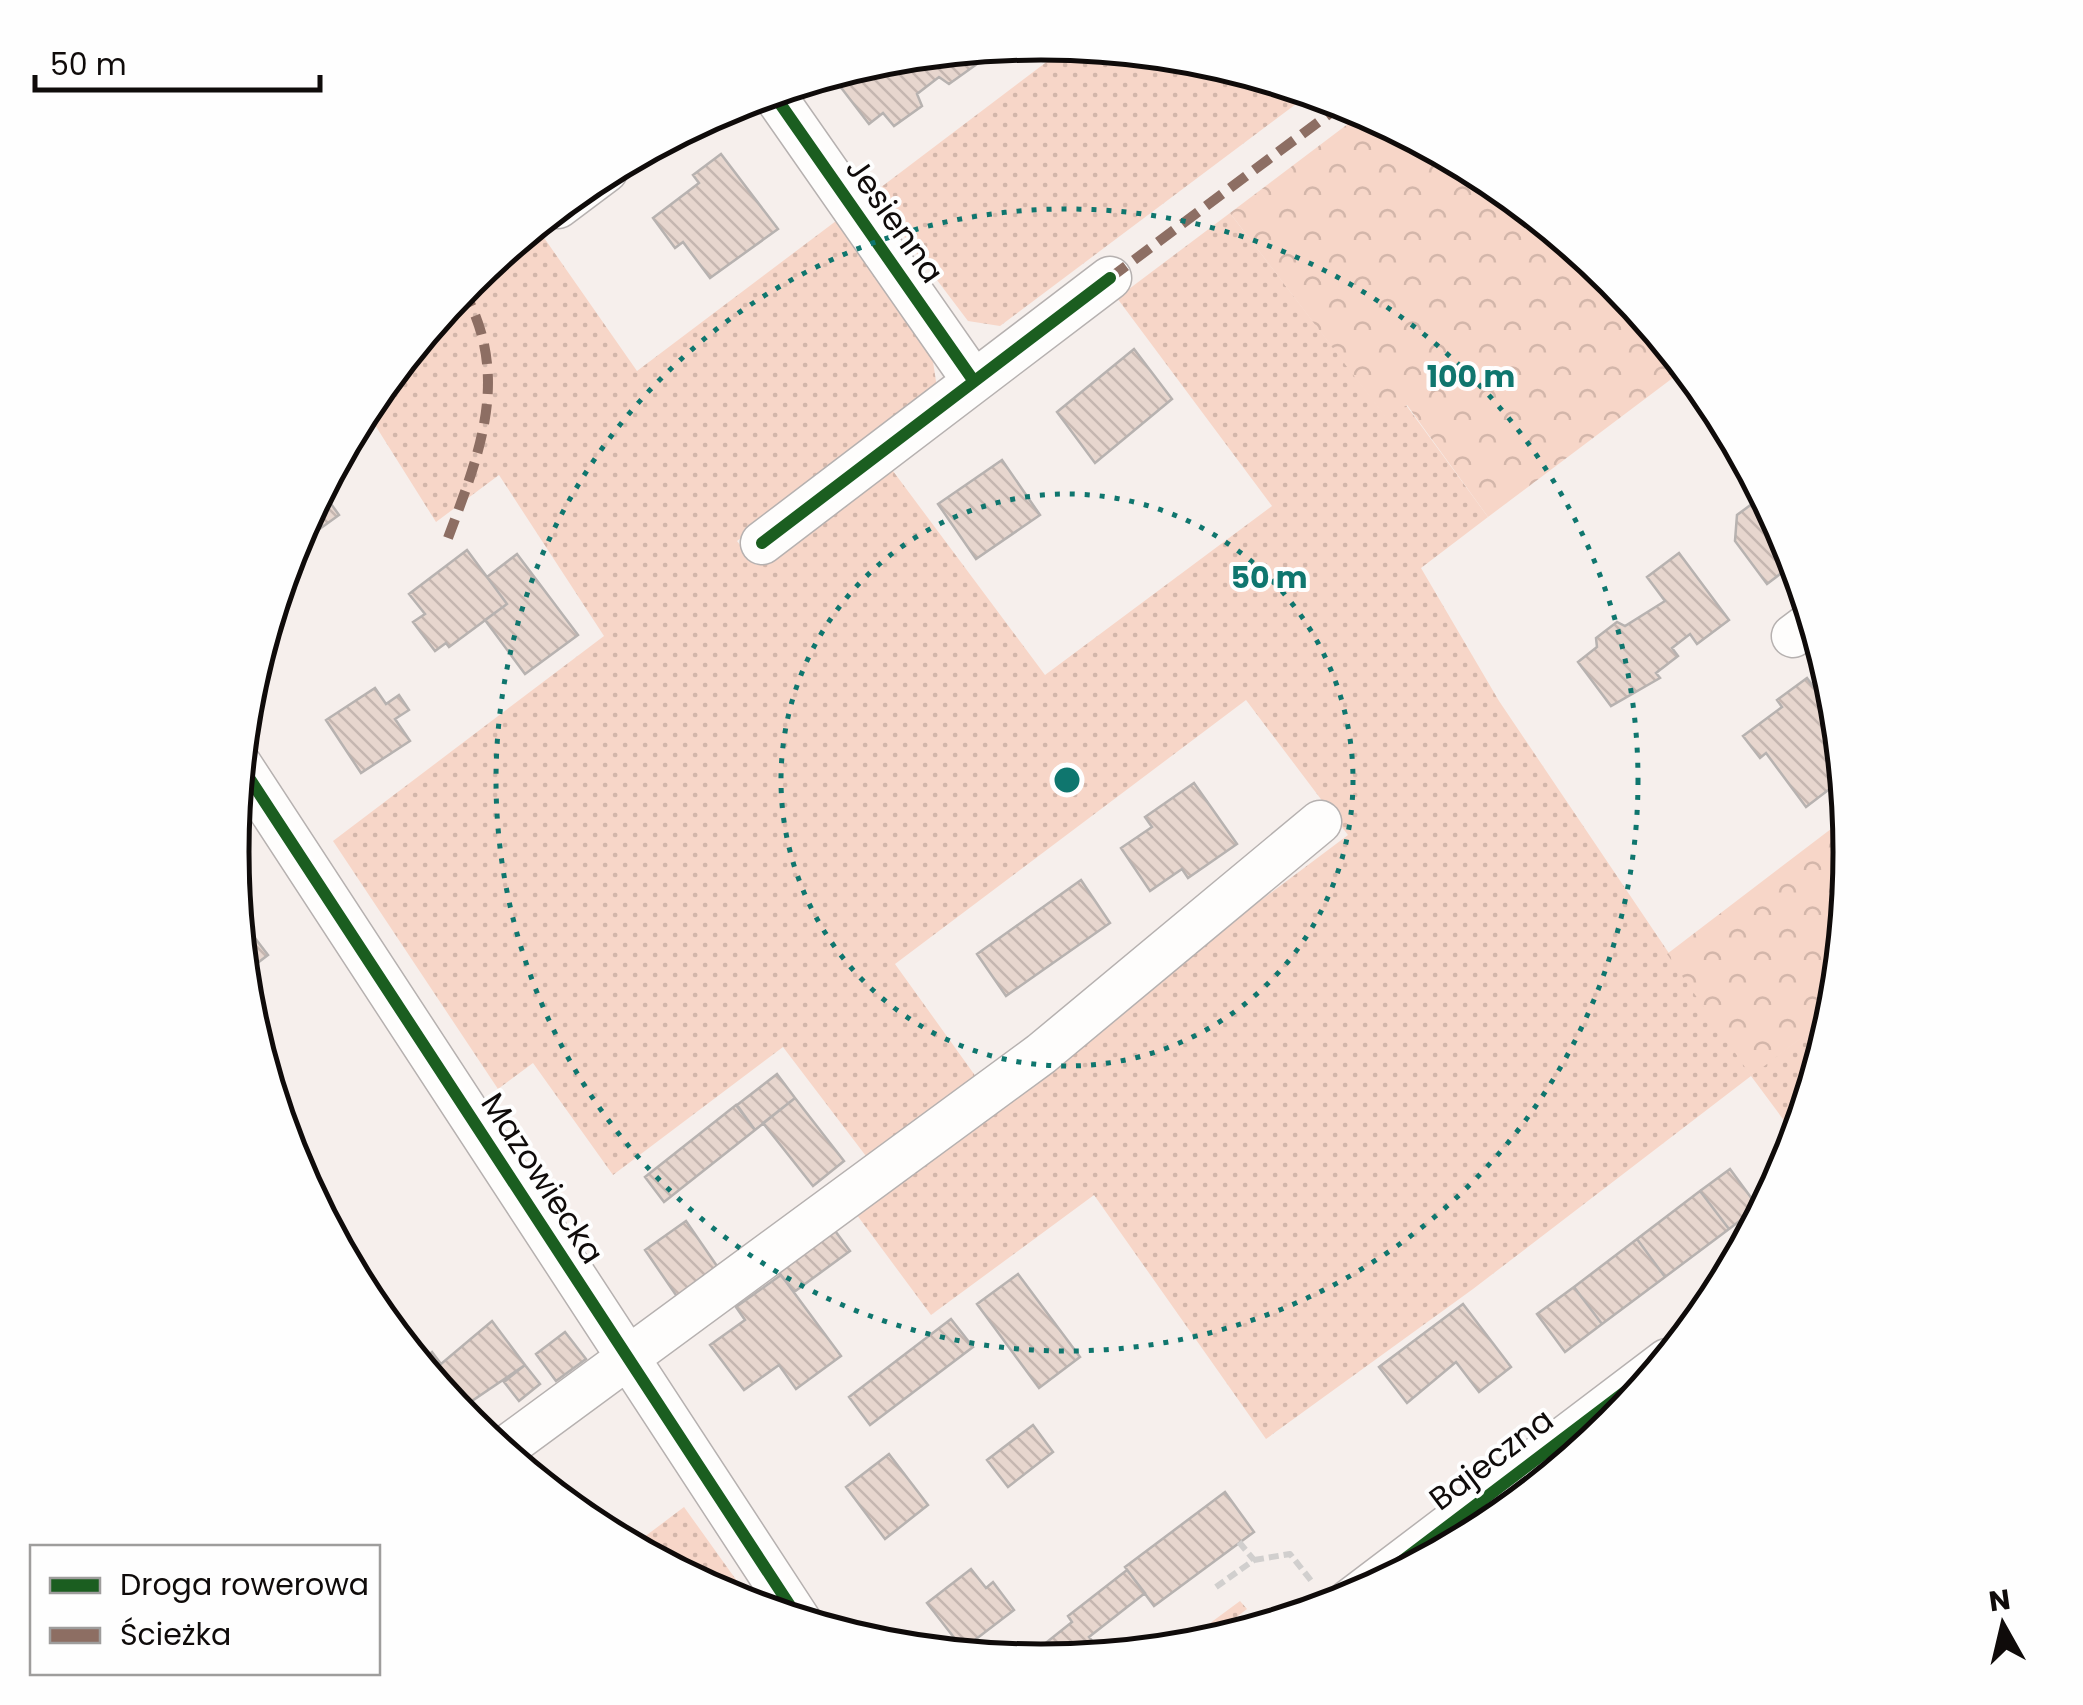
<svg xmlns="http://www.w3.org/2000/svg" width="2083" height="1705" font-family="Poppins,sans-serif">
	<defs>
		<pattern id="grass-dots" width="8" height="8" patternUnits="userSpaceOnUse" patternTransform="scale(2.5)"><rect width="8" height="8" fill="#f7d6c8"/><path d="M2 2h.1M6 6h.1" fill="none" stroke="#d3b6aa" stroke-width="1.8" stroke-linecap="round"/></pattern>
		<pattern id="forest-crowns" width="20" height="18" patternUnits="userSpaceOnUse" patternTransform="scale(2.5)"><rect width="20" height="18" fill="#f7d6c8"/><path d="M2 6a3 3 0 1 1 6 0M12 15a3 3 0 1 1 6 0" fill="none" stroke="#d3b6aa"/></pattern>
		<pattern id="building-back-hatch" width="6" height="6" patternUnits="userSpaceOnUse" patternTransform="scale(2.5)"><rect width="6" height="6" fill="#e7d6ce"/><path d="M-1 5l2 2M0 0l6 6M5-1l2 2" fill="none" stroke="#c5b6b0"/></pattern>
	</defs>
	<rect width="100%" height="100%" fill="#f6efec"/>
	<path fill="url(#grass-dots)" d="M1069 45 1200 58 1312 92 1000 326 968 321 872 194Z
		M1230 213 1386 417 1406 405 1488 517 1421 568 1499 701 1751 1075 1835 1013 1797 1138 1751 1076 1473 1289 1266 1439 1094 1195 931 1315 851 1207 1348 835 1246 700 895 964 979 1081 872 1164 783 1047 613 1175 533 1063 498 1089 333 841 604 636 499 475 436 522 365 409 450 303 540 232 637 371 836 221 931 348 937 388 737 541 756 565 890 467 1045 675 1272 506 1117 298Z
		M684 1507 757 1609 731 1601 631 1547Z
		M1240 1601 1247 1609 1225 1626 1230 1638 1175 1649Z"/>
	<path fill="url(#forest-crowns)" d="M1365 111 1492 179 1615 280 1686 368 1488 517 1407 405 1386 418 1230 213Z
		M1848 816 1851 853 1835 1013 1751 1076 1667 954Z"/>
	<path fill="url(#building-back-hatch)" stroke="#b7b2b0" stroke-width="2.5" d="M967 50 977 64 949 84 939 77 917 94 922 106 894 126 883 113 869 124 839 85 863 64 884 58Z
		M721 154 778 229 710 278 683 242 675 248 653 218 699 183 693 175Z
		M1134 349 1172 399 1095 463 1057 412Z
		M1002 460 1040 515 976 559 938 504Z
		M321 490 339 515 293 548V542Z
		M1764 495 1796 562 1767 584 1735 541 1737 515Z
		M467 550 507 604 449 647 446 643 435 651 413 622 425 614 409 594Z
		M1679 553 1729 620 1697 644 1690 634 1672 648 1678 656 1656 673 1660 678 1611 706 1578 662 1597 647 1596 638 1617 622 1625 626 1665 601 1647 577Z
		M517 554 578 635 525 674 485 620 507 604 487 577Z
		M1807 678 1828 707 1821 712 1840 739 1844 778 1806 807 1766 753 1760 758 1743 736 1782 707 1777 700Z
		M375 688 386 704 399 695 409 710 395 719 410 741 361 773 326 720Z
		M1194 783 1237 844 1188 878 1182 869 1150 891 1121 848 1152 827 1145 817Z
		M1081 880 1110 923 1006 996 977 954Z
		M241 920 268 955 243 974 238 922Z
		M777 1074 795 1098 755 1130 737 1105Z
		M795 1098 844 1161 813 1186 763 1123Z
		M736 1105 755 1130 664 1202 645 1177Z
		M1730 1169 1758 1207 1729 1229 1700 1191Z
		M1700 1191 1729 1229 1665 1277 1637 1239Z
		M686 1221 719 1269 678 1298 645 1250Z
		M830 1224 850 1251 794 1292 773 1265Z
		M1637 1239 1665 1277 1602 1324 1574 1287Z
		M1018 1274 1080 1357 1039 1388 977 1304Z
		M781 1275 841 1356 796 1389 779 1365 744 1390 710 1345 745 1320 736 1307Z
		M1574 1287 1602 1324 1565 1352 1537 1314Z
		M1463 1304 1511 1367 1479 1392 1456 1362 1407 1403 1379 1367Z
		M951 1319 973 1347 870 1425 849 1397Z
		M492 1321 525 1365 457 1411 418 1363 432 1352 441 1364Z
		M565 1332 586 1359 556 1381 536 1354Z
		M525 1365 540 1384 519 1401 504 1382Z
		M1033 1425 1053 1452 1008 1487 987 1460Z
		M889 1454 928 1505 885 1539 846 1487Z
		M546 1476 566 1503 579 1516 538 1482Z
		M1225 1492 1254 1532 1154 1606 1125 1567Z
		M971 1569 986 1588 993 1582 1014 1610 963 1649 927 1603Z
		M1127 1570 1145 1593 1089 1637 1093 1642 1072 1659 1064 1656 1053 1661 1042 1646 1072 1622 1068 1616Z"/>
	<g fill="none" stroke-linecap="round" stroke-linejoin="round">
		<g stroke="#b6b1b0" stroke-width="45">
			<path id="minor" d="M772 92 973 380
				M558 207 606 171
				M762 543 1110 278
				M1793 636 1813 621
				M240 764 800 1621
				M501 1451 1041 1054 1320 822
				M1348 1602 1667 1360"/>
		</g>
		<path stroke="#d1cfce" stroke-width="6" stroke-dasharray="10 5" stroke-linecap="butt" d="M1254 1560 1290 1554 1313 1583
			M1216 1587 1254 1560 1239 1542"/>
		<use href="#minor" stroke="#fefdfc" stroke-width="42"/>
		<path stroke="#8d6e63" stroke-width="10" stroke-dasharray="20 10" stroke-linecap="butt" d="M1110 278 1345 102
			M448 538C480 452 512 375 462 288"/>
		<g stroke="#fefefe" stroke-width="19">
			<path id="cycleway" d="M772 92 973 380
				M762 543 1110 278
				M240 764 800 1621
				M1348 1602 1667 1360"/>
		</g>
		<use href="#cycleway" stroke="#1b5e20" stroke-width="12"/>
	</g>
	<g fill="none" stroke="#0f766e" stroke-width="5" stroke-dasharray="5 10">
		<circle cx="1067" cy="780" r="286"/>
		<circle cx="1067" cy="780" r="571"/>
	</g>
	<g text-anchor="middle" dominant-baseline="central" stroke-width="8" stroke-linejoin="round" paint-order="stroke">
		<g font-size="32" fill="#0f0b0a" stroke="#fefefe">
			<text transform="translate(895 220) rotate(55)">Jesienna</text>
			<text transform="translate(543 1178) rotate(57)">Mazowiecka</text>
			<text transform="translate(1491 1459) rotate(-37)">Bajeczna</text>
		</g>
	</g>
	<path d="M0 0H2083V1705H0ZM249 852a792 792 0 1 1 1584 0a792 792 0 1 1-1584 0Z" fill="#fefefe" fill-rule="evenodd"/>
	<path fill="none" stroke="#0f0b0a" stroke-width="5" d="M249 852a792 792 0 1 1 1584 0a792 792 0 1 1-1584 0Z"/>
	<circle cx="1067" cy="780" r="15" fill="#0f766e" stroke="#fefefe" stroke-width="5"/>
	<g font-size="30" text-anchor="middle" font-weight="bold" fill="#0f766e" stroke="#fefefe" stroke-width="8" stroke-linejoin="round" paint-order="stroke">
		<text x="1471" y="387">100 m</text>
		<text x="1269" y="588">50 m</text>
	</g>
	<rect x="30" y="1545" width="350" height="130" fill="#fefefe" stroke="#9e9d9c" stroke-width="2.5"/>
	<rect x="50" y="1578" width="50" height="15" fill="#1b5e20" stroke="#9e9d9c" stroke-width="2.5"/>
	<text x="120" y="1595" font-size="30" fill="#0f0b0a">Droga rowerowa</text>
	<rect x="50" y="1628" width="50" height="15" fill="#8d6e63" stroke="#9e9d9c" stroke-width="2.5"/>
	<text x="120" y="1645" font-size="30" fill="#0f0b0a">Ścieżka</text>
	<g transform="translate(2003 1625) rotate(352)" stroke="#fefefe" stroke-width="8" paint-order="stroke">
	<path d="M0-8L18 38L0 25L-18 38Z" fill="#0f0b0a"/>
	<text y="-15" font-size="28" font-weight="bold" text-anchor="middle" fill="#0f0b0a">N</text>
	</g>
	<path d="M35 75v15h285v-15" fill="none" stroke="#0f0b0a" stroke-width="5"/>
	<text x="50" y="75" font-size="30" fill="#0f0b0a" stroke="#fefefe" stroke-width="8" paint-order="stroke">50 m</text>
</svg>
